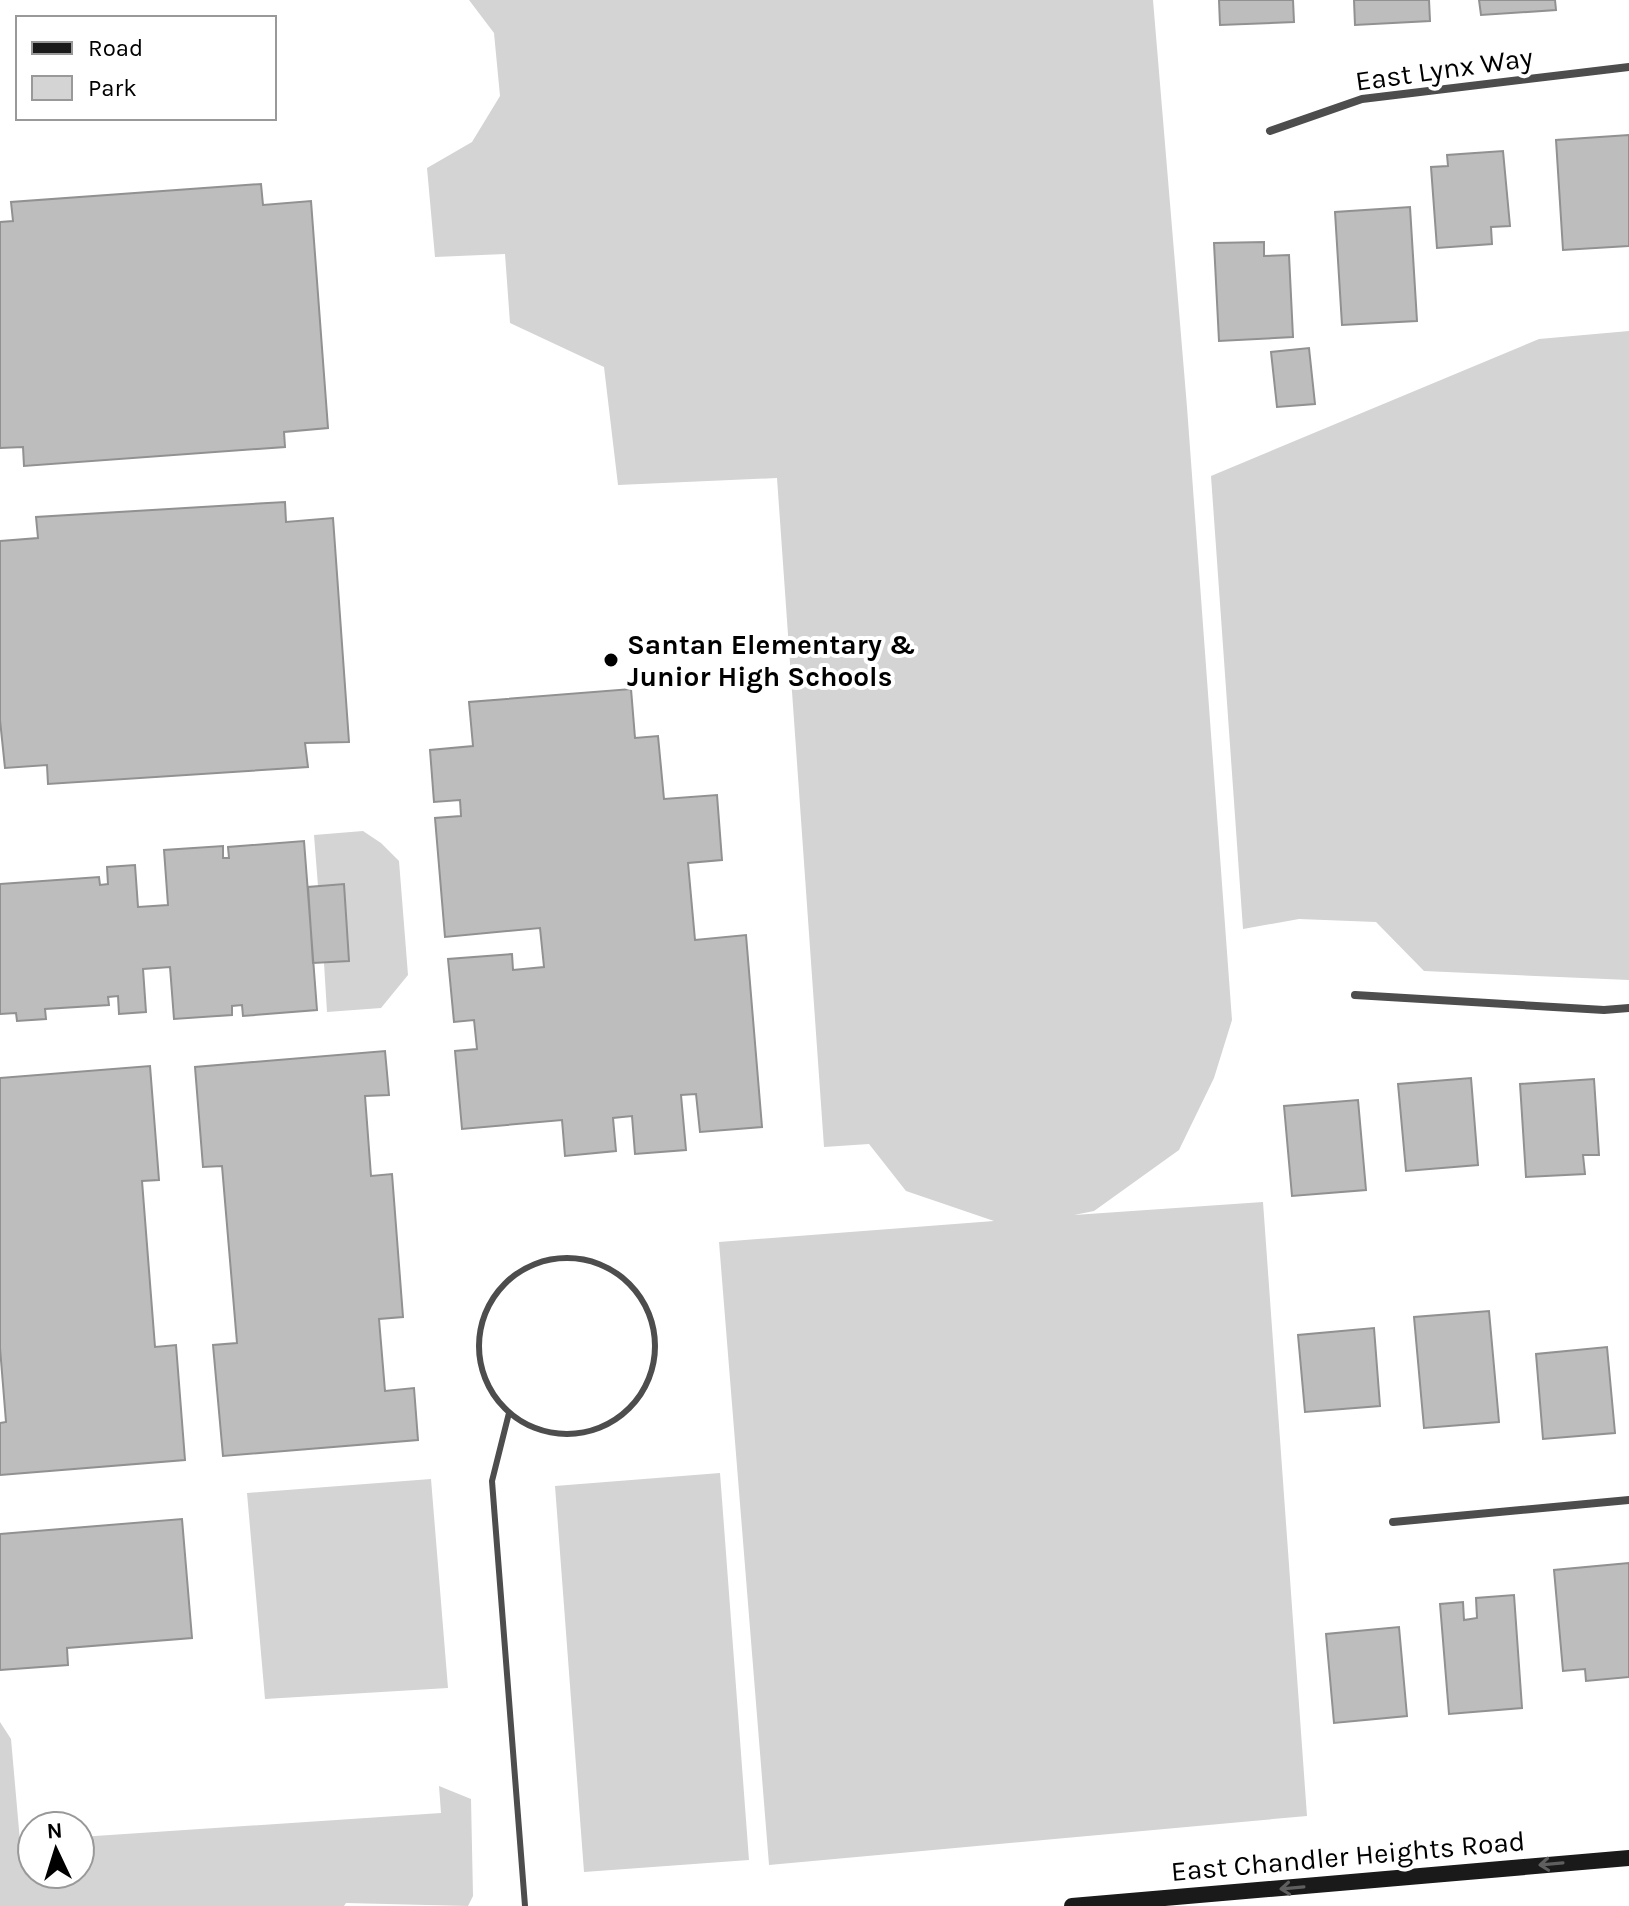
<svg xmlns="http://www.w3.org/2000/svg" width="1629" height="1906" font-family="Karla,sans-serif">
	<rect width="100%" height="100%" fill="#fff"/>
	<path fill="#d4d4d4" d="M469 0H1153L1187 407 1232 1020 1214 1078 1179 1150 1094 1211 1074 1215 1263 1202 1307 1816 769 1865 719 1242 994 1221 906 1191 869 1144 824 1147 777 478 618 485 604 367 510 323 505 254 435 257 427 168 472 142 500 96 494 33Z
		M1629 331V980L1424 971 1376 922 1299 919 1243 929 1211 476 1539 339Z
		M363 831 381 843 399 861 408 975 381 1008 327 1012 324 963 349 960 344 885 318 886 314 835Z
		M720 1473 749 1860 584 1872 555 1486Z
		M431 1479 448 1688 265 1699 247 1493Z
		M0 1722 11 1739 20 1841 32 1840V1874H80V1837L441 1813 439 1786 471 1799 473 1896 468 1906 346 1903 344 1906H0Z"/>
	<path fill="#bdbdbd" stroke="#919191" stroke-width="2" d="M1219 0H1293L1294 22 1220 25Z
		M1354 0H1429L1430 21 1355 25Z
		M1479 0H1555L1556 10 1481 15Z
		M1629 135V246L1563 250 1556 140Z
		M1503 151 1510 226 1491 227 1492 244 1437 248 1431 167 1448 166 1447 155Z
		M261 184 263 205 311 201 328 428 284 432 285 447 24 466 23 447 0 448V222L13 221 11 202Z
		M1410 207 1417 321 1342 325 1335 212Z
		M1264 242V256L1289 255 1293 337 1219 341 1214 243Z
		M1309 348 1315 404 1277 407 1271 352Z
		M285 502 286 522 333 518 349 742 305 743 308 767 48 784 47 765 5 768 0 720V541L38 538 36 517Z
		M631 689 635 738 658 736 664 799 717 795 722 860 688 863 695 940 746 935 762 1127 700 1132 696 1094 681 1095 686 1150 635 1154 632 1116 613 1118 616 1151 565 1156 562 1120 462 1129 455 1051 477 1049 474 1020 454 1022 448 959 512 954 513 970 544 967 540 928 445 937 435 818 461 816 460 800 434 802 430 750 473 746 469 702Z
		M304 841 317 1010 243 1016 242 1005 232 1006V1015L174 1019 170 967 143 969 146 1012 119 1014 118 996 108 997 109 1005 45 1009 46 1019 17 1021 16 1013 0 1014V884L99 877 100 885 108 884 107 867 135 865 138 907 168 905 164 850 223 846V858H229L228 847Z
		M344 884 349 961 313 963 308 887Z
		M385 1051 389 1095 365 1096 371 1176 392 1174 403 1317 379 1319 385 1391 414 1388 418 1440 223 1456 213 1345 237 1343 222 1166 203 1167 195 1067Z
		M150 1066 159 1180 142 1181 155 1347 176 1345 185 1460 0 1475V1423L6 1422 0 1348V1078Z
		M1471 1078 1478 1165 1406 1171 1398 1084Z
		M1594 1079 1599 1155H1583L1585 1174 1526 1177 1520 1084Z
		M1358 1100 1366 1190 1292 1196 1284 1106Z
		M1489 1311 1499 1422 1424 1428 1414 1317Z
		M1374 1328 1380 1406 1305 1412 1298 1335Z
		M1607 1347 1615 1433 1543 1439 1536 1354Z
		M182 1519 192 1638 67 1648 68 1665 0 1670V1534Z
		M1629 1563V1677L1586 1681 1585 1669 1563 1671 1554 1570Z
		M1514 1595 1522 1708 1449 1714 1440 1604 1463 1602 1464 1620 1477 1618 1476 1598Z
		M1399 1627 1407 1716 1334 1723 1326 1634Z"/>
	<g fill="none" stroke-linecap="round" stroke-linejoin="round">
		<path stroke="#4d4d4d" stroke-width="6" d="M479 1346a88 88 0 1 1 176 0a88 88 0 1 1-176 0Z
			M509 1413 492 1481 525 1906"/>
		<path stroke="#4d4d4d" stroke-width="8" d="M1270 131 1362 99 1629 67
			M1355 995 1604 1010 1629 1008
			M1393 1522 1629 1500"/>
		<path stroke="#1a1a1a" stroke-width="16" d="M1072 1906 1629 1858"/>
	</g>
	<defs><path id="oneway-shaft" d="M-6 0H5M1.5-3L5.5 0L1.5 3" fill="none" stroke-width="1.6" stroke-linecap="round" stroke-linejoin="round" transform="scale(2)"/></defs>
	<g stroke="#5f5f5f">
		<use href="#oneway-shaft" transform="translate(1551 1864) rotate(175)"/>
		<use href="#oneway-shaft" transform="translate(1292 1888) rotate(175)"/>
	</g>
	<circle fill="#000" stroke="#fff" stroke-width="3" cx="611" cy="660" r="8"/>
	<g text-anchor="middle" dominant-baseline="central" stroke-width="8" stroke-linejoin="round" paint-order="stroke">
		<g font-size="28" fill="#000" stroke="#fff">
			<text transform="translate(1444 69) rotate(-8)">East Lynx Way</text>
			<text transform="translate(1348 1856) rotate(-5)">East Chandler Heights Road</text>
		</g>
		<g font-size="28" font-weight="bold" fill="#000" stroke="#fff" text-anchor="start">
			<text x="627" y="644">Santan Elementary &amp;<tspan x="627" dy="32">Junior High Schools</tspan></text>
		</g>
	</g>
	<rect x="16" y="16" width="260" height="104" fill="#ffffff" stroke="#999999" stroke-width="2"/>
	<rect x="32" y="42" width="40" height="12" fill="#1a1a1a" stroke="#999999" stroke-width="2"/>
	<text x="88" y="56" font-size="24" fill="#000000">Road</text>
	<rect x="32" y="76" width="40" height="24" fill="#d4d4d4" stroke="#999999" stroke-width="2"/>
	<text x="88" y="96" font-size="24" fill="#000000">Park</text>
	<g transform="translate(56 1850) rotate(356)"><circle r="38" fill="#ffffff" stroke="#999999" stroke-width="2"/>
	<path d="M0-6L14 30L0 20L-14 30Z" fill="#000000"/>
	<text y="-12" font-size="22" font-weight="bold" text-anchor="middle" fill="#000000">N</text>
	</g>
</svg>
